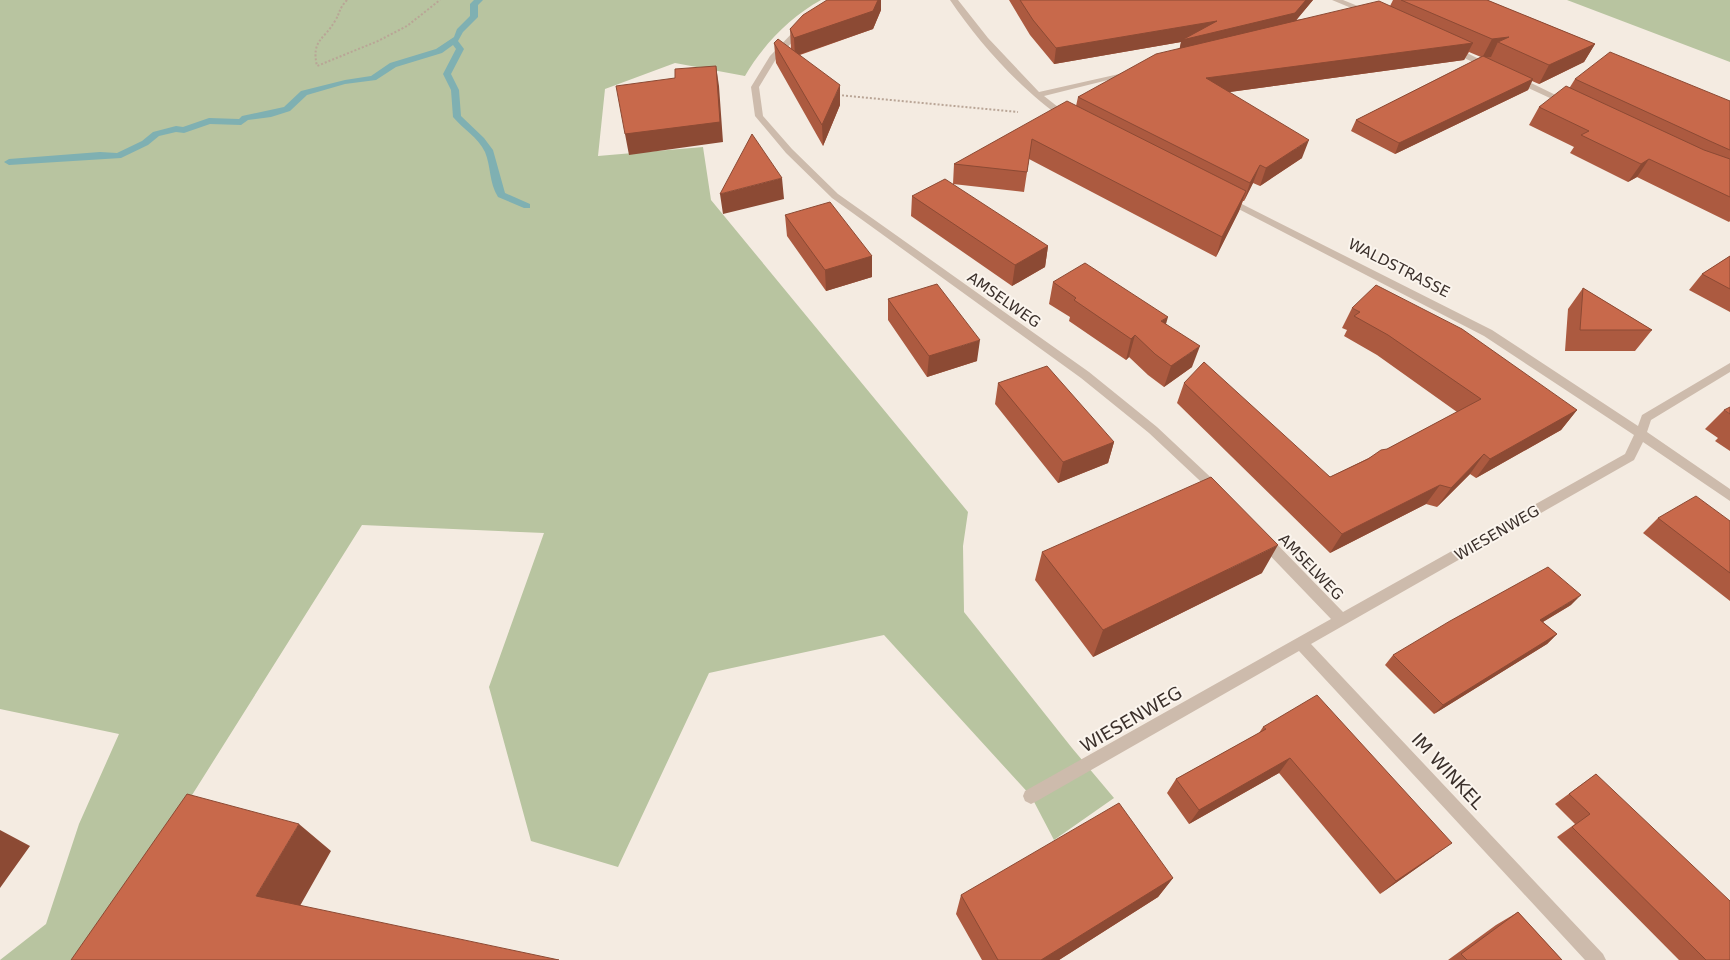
<svg xmlns="http://www.w3.org/2000/svg" width="1730" height="960" font-family="'DejaVu Sans',sans-serif">
	<rect width="100%" height="100%" fill="#f4ebe1"/>
	<path fill="#b8c4a0" d="M0 0H821C790 17 762 46 745 76L675 63 605 89 598 156 703 147 711 200 968 512 963 546 964 612 1072 748 1114 798 1054 840 1031 796 884 635 709 673 618 867 531 841 489 687 544 533 362 525 182 811 74 960H0L46 924 79 824 119 734 0 709Z
		M1567 0H1730V62Z"/>
	<g fill="none" stroke-linecap="round" stroke-linejoin="round">
		<path fill="#7fb0b2" fill-rule="evenodd" d="M474 0H483L478 5V17L463 32 458 41 464 49 451 74 459 90 461 116 484 138 493 150 505 193 530 204V208H524L498 197C489 183 491 166 485 152 478 137 463 129 453 117L451 90 443 74 456 49 453 45 442 53 396 67 376 80 345 84 307 95 290 111 271 117 248 120 241 125 210 124 184 133 176 132 159 136 148 145 121 158 9 165 4 162 9 159 100 152 117 153 142 141 153 132 176 126 183 127 209 118 239 119 242 116 284 107 301 91 345 80 371 76 390 63 436 49 454 37 457 29 470 16V4Z"/>
		<path stroke="#b9a596" stroke-width="2" stroke-dasharray="2 2" stroke-linecap="butt" d="M347 0C338 10 341 11 335 21 324 40 311 40 317 66L378 41 407 26 440 0
			M838 95 1018 112"/>
		<path fill="#cdbbac" fill-rule="evenodd" d="M950 0H958L988 38 1039 92 1128 72 1132 74 1044 96 1072 118 1065 120C1022 91 979 43 950 0Z
			M1332 0H1343L1375 13 1368 15Z
			M799 26 806 28 776 59 759 87 763 116 792 149 838 194 1089 372 1157 427 1221 487 1223 490 1221 493H1213L1149 433 1081 378 832 198 786 153 755 116 751 87 770 56Z
			M1449 47H1455L1495 67 1488 69 1449 51Z
			M1513 77H1519L1572 103 1565 105 1513 81Z
			M1226 196 1492 330 1638 426 1642 415 1730 363V372L1651 420 1647 432 1730 489V501L1643 442 1634 460 1311 644 1603 954 1606 960H1585L1299 651 1037 801 1031 804 1025 801 1023 796 1025 791 1331 619 1258 543 1256 539 1258 535 1263 534 1268 535 1343 612 1625 454 1634 435 1484 336 1223 201 1221 199Z"/>
	</g>
	<path fill="#ac5a40" d="M1009 0H1313L1296 20 1390 6 1393 0H1487L1595 44 1584 62 1539 84 1532 81 1528 90 1395 154 1351 131 1356 120 1481 57 1469 52 1464 60 1229 92 1302 158 1260 186 1253 183 1244 201H1243L1239 211 1216 257 1029 159 1024 192 953 184 954 164 1076 106 1078 97 1180 48 1181 42 1054 64 1030 35Z
		M881 10 873 29 800 55 840 105 823 146 776 63 774 43 791 49 790 29Z
		M1575 79 1730 101V221L1729 222 1637 177 1628 182 1570 153 1574 147 1529 125 1539 107 1570 87Z
		M912 196 1048 246 1045 267 1012 286 911 216Z
		M785 215 872 256V277L826 291 787 236Z
		M1730 256V312L1689 290 1702 274Z
		M1053 282 1166 325 1192 367 1164 387 1148 375 1129 357 1126 360 1069 321 1070 317 1049 304Z
		M1583 288 1652 330 1635 351H1565L1568 309Z
		M888 299 977 361 927 377 888 320Z
		M1352 308 1577 410 1561 430 1476 478 1470 474 1437 507 1426 504 1330 553 1177 403 1184 383 1330 477 1387 449 1457 412 1377 355 1344 336 1347 330 1342 328Z
		M998 383 1114 442 1108 463 1058 483 995 404Z
		M1724 410 1730 414V451L1715 441 1718 438 1705 429Z
		M1658 518 1730 521V601L1643 533Z
		M1042 552 1262 573 1093 657 1035 580Z
		M1571 605 1543 622 1557 634 1547 644 1434 714 1385 665 1393 655Z
		M1263 727 1434 856 1380 894 1279 773 1189 824 1167 793 1176 779 1259 733Z
		M1596 774 1730 960H1679L1557 837 1575 824 1555 804Z
		M1173 878 1158 897 1059 960H982L956 914 961 895Z
		M1518 912 1562 960H1448L1496 925Z"/>
	<path fill="#8c4a34" d="M878 0H881V10L873 29 795 56 794 38Z
		M1306 0H1313L1289 29 1178 56 1181 42 1054 64 1056 48 1217 21Z
		M1509 37 1498 42 1491 57 1482 58 1492 39Z
		M1473 43 1464 60 1201 96 1206 78Z
		M1595 44 1584 62 1539 84 1549 65Z
		M716 66 719 86 723 142 629 155 625 134Z
		M1533 79 1528 90 1395 154 1399 143Z
		M840 85V105L823 146 822 125Z
		M1309 140 1302 158 1260 186 1266 168Z
		M1649 159 1637 177 1628 182 1641 164Z
		M1260 165 1253 183 1244 201 1250 183Z
		M782 178 784 199 723 214 720 194Z
		M1246 191 1239 211 1216 257 1222 237Z
		M1048 246 1045 267 1012 286 1015 265Z
		M872 256V277L826 291 825 270Z
		M1168 317 1162 338 1161 321Z
		M1135 335 1129 357 1126 360 1131 339Z
		M980 340 977 361 927 377 929 356Z
		M1200 346 1192 367 1164 387 1171 366Z
		M1577 410 1561 430 1476 478 1490 459Z
		M1114 442 1108 463 1058 483 1063 462Z
		M1484 454 1470 474 1437 507 1451 488Z
		M1440 485 1426 504 1330 553 1342 534Z
		M1278 545 1262 573 1093 657 1103 630Z
		M1581 595 1571 605 1531 629 1540 620Z
		M1557 634 1547 644 1434 714 1443 705Z
		M1290 758 1279 773 1189 824 1199 810Z
		M299 824 331 851 292 920 256 896Z
		M0 830 30 846 0 888Z
		M1452 843 1434 856 1380 894 1396 881Z
		M1173 878 1158 897 1059 960H1041Z"/>
	<path fill="#c8694b" stroke="#8c4a34" d="M827 0H878L873 11 794 38 790 29 803 15Z
		M1020 0H1306L1295 13 1182 40 1217 21 1056 48 1033 20Z
		M1401 0H1487L1595 44 1549 65 1498 42 1509 37 1492 39Z
		M1379 1 1473 43 1206 78 1309 140 1266 168 1260 165 1250 183 1078 97 1156 54Z
		M778 39 840 85 822 125 774 43Z
		M1610 52 1730 101V150L1712 142 1575 79Z
		M1483 56 1533 79 1399 143 1356 120Z
		M716 66 720 122 625 134 616 86 675 78V69Z
		M1566 86 1704 150 1730 159V197L1649 159 1641 164 1581 135 1589 131 1539 107Z
		M1067 101 1246 191 1222 237 1032 139 1027 172 954 164Z
		M752 134 782 178 720 194Z
		M945 179 1048 246 1015 265 912 196Z
		M830 202 872 256 825 270 785 215Z
		M1730 256V289L1702 274Z
		M1085 263 1168 317 1161 321 1200 346 1171 366 1155 354 1135 335 1131 339 1074 300 1076 298 1053 282Z
		M937 284 980 340 929 356 888 299Z
		M1376 285 1462 329 1577 410 1490 459 1484 454 1451 488 1440 485 1342 534 1184 383 1204 362 1330 477 1368 459 1381 450 1387 449 1481 399 1388 335 1354 316 1360 312 1352 308Z
		M1583 288 1652 330H1580Z
		M1047 366 1114 442 1063 462 998 383Z
		M1730 407V414L1724 410Z
		M1211 477 1278 545 1103 630 1042 552Z
		M1696 496 1730 521V573L1658 518Z
		M1548 567 1581 595 1540 620 1557 634 1443 705 1393 655 1450 621Z
		M1317 695 1452 843 1396 881 1290 758 1199 810 1176 779 1266 729 1263 727Z
		M1596 774 1730 901V960H1706L1572 827 1590 814 1569 794Z
		M187 794 299 824 256 896 559 960H71Z
		M1119 803 1173 878 1041 960H998L961 895Z
		M1518 912 1562 960H1467L1461 954Z"/>
	<g text-anchor="middle" dominant-baseline="central" stroke-width="4" stroke-linejoin="round" paint-order="stroke">
		<g font-size="15" fill="#3b302b" stroke="#fbf5ee">
			<text transform="translate(1399 268) rotate(27)">WALDSTRASSE</text>
			<text transform="translate(1004 300) rotate(35)">AMSELWEG</text>
			<text transform="translate(1497 533) rotate(-30)">WIESENWEG</text>
			<text transform="translate(1311 567) rotate(46)">AMSELWEG</text>
		</g>
		<g font-size="18" fill="#3b302b" stroke="#fbf5ee">
			<text transform="translate(1131 719) rotate(-30)">WIESENWEG</text>
			<text transform="translate(1448 771) rotate(47)">IM WINKEL</text>
		</g>
	</g>
</svg>
